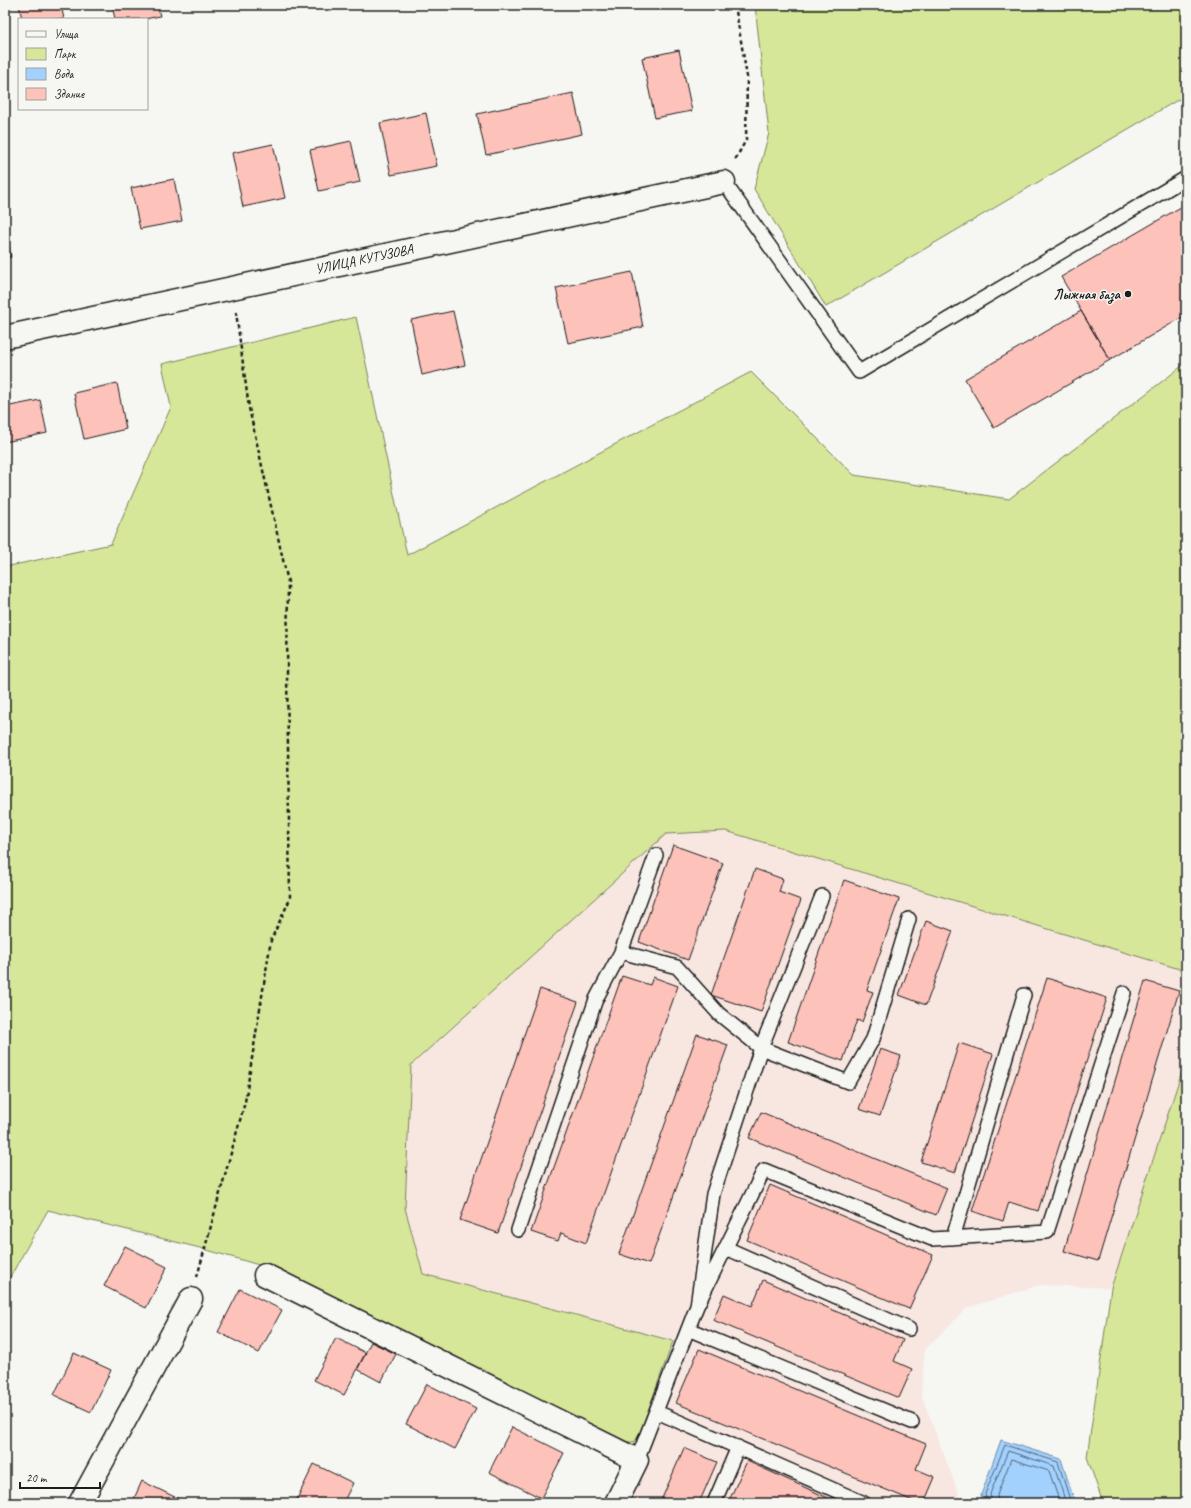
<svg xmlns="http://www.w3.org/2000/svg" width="1191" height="1508" font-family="Caveat,sans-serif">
	<rect width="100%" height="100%" fill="#f6f6f2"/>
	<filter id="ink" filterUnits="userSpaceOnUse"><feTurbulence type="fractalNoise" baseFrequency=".025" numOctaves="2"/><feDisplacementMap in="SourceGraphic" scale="8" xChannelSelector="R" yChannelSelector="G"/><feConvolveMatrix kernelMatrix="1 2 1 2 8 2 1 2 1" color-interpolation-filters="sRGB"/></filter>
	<g filter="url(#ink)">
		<path fill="#f8e6e1" d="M725 831 1186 971V1059L1111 1288 1039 1285 967 1308 925 1349 921 1394 962 1503H628L691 1345 423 1274 405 1208 411 1065 666 834Z"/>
		<path fill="#d6e79a" stroke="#79825b" d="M755 5H1186V95L826 307 754 189 769 133Z
			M356 317 407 555 751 372 854 475 1009 499 1186 363V971L726 831 666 834 411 1065 405 1208 423 1274 673 1341 639 1436 634 1442H627L266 1267 200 1248 48 1210 5 1286V567L111 544 171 407 162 364Z
			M1186 1059V1503H1103L1087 1457 1111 1288Z"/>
		<path fill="#a3d1fe" stroke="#6d89a4" d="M1001 1440 1061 1459 1075 1503H983L981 1495Z"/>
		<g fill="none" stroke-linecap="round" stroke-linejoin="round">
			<path stroke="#526476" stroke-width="1" d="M987 1503 985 1494 1005 1445 1058 1462 1071 1503
				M992 1503 990 1494 1008 1451 1054 1466 1066 1503
				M998 1503 997 1495 1011 1459 1049 1471 1060 1503"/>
		</g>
		<path fill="#fdc2ba" stroke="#1c1c1c" d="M19 5H61L64 19H22Z
			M112 5H157L160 16 145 19H115Z
			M679 50 692 111 655 118 642 58Z
			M573 93 582 134 486 155 477 114Z
			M426 113 437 166 391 175 380 123Z
			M351 141 360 182 319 191 310 150Z
			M273 144 285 198 243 207 232 153Z
			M174 179 182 221 140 229 131 188Z
			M1186 204V315L1110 360 1061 277Z
			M5 229 11 257 5 259Z
			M632 272 643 327 568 343 556 288Z
			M453 311 465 365 422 375 411 320Z
			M1081 311 1110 360 994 428 965 379Z
			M117 383 126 429 84 439 74 393Z
			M40 400 47 433 5 442V407Z
			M673 845 723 863 688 960 639 942Z
			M755 869 783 879 779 892 801 900 761 1012 711 995Z
			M844 880 899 899 867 990 873 992 862 1022 857 1020 843 1061 788 1042Z
			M926 921 953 931 926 1005 899 995Z
			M622 976 650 985 653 977 678 986 586 1243 561 1233 558 1241 531 1232Z
			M1047 978 1107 998 1038 1211 1009 1202 1003 1221 972 1211Z
			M1145 981 1179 991 1098 1261 1064 1251Z
			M540 989 578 1002 498 1233 460 1220Z
			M697 1034 728 1045 649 1264 619 1254Z
			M959 1043 993 1054 955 1173 921 1162Z
			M880 1049 901 1056 880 1116 859 1109Z
			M761 1112 947 1188 936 1215 749 1138Z
			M770 1185 933 1255 909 1309 747 1240Z
			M125 1246 167 1267 146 1308 104 1286Z
			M763 1280 903 1340 894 1361 912 1369 899 1398 713 1320 724 1294 752 1306Z
			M240 1289 282 1310 259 1353 218 1332Z
			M336 1338 366 1353 344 1395 314 1380Z
			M371 1342 396 1354 381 1382 357 1369Z
			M699 1349 926 1444 916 1469 935 1477 924 1503H918L676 1403Z
			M74 1353 111 1370 91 1412 54 1395Z
			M427 1384 476 1409 455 1449 406 1424Z
			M512 1427 564 1453 541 1498 489 1472Z
			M684 1448 717 1462 699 1503H660Z
			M747 1461 839 1503H728Z
			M314 1464 353 1483 343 1503H295Z
			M142 1481 187 1503H132Z"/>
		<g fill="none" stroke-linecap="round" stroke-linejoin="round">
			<g stroke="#1c1c1c" stroke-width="16">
				<path id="lane" d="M724 182 859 372 1186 178
					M621 952 677 967 719 1014 761 1048 848 1082 873 1039 909 919
					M518 1230 596 999 621 952 656 855
					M953 1238 1024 995
					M726 1248 909 1329
					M697 1306 764 1170 932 1239 1047 1232 1124 993
					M688 1329 912 1422
					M657 1412 864 1503
					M637 1460 697 1306 713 1194 761 1048 822 896
					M714 1503 738 1447"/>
			</g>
			<g stroke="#1c1c1c" stroke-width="25">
				<path id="street" d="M5 337 724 182
					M265 1275 637 1460 616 1503
					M80 1503 191 1299"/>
			</g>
			<path stroke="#1c1c1c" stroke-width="2.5" stroke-dasharray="4 3" stroke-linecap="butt" d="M735 5 747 77 746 140 735 160
				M197 1277 245 1102 271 940 290 899 287 672 288 582 249 408 236 312"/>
			<use href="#lane" stroke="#f6f6f2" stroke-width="13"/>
			<use href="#street" stroke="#f6f6f2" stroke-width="22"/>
		</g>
	</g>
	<circle fill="#1c1c1c" stroke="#f6f6f2" stroke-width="1.5" cx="1128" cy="294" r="4"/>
	<g text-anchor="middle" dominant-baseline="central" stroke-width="3" stroke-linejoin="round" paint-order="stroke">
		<g font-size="14" fill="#1c1c1c" stroke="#f6f6f2">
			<text transform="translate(364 259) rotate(-12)">УЛИЦА КУТУЗОВА</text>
		</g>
		<g font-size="14" font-weight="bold" fill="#1c1c1c" stroke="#f6f6f2" text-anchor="end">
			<text x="1120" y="294">Лыжная база</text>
		</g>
	</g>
	<rect width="1191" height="1508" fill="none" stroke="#f6f6f2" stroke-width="20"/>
	<rect x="10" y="10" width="1171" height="1488" fill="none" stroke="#1c1c1c" stroke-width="1.5" filter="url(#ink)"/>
	<rect x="18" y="18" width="130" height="92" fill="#f6f6f2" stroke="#9f9f9c"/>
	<rect x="26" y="31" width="20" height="6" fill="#f6f6f2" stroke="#9f9f9c"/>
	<text x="54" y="38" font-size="12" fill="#1c1c1c">Улица</text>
	<rect x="26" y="48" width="20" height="12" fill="#d6e79a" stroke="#9f9f9c"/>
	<text x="54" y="58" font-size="12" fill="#1c1c1c">Парк</text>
	<rect x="26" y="68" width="20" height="12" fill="#a3d1fe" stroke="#9f9f9c"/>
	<text x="54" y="78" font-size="12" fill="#1c1c1c">Вода</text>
	<rect x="26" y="88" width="20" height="12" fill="#fdc2ba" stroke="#9f9f9c"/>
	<text x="54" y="98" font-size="12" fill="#1c1c1c">Здание</text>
	<path d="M20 1482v6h80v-6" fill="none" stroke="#1c1c1c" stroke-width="2"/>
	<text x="26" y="1482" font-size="12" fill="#1c1c1c" stroke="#f6f6f2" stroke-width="3" paint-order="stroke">20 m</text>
</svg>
